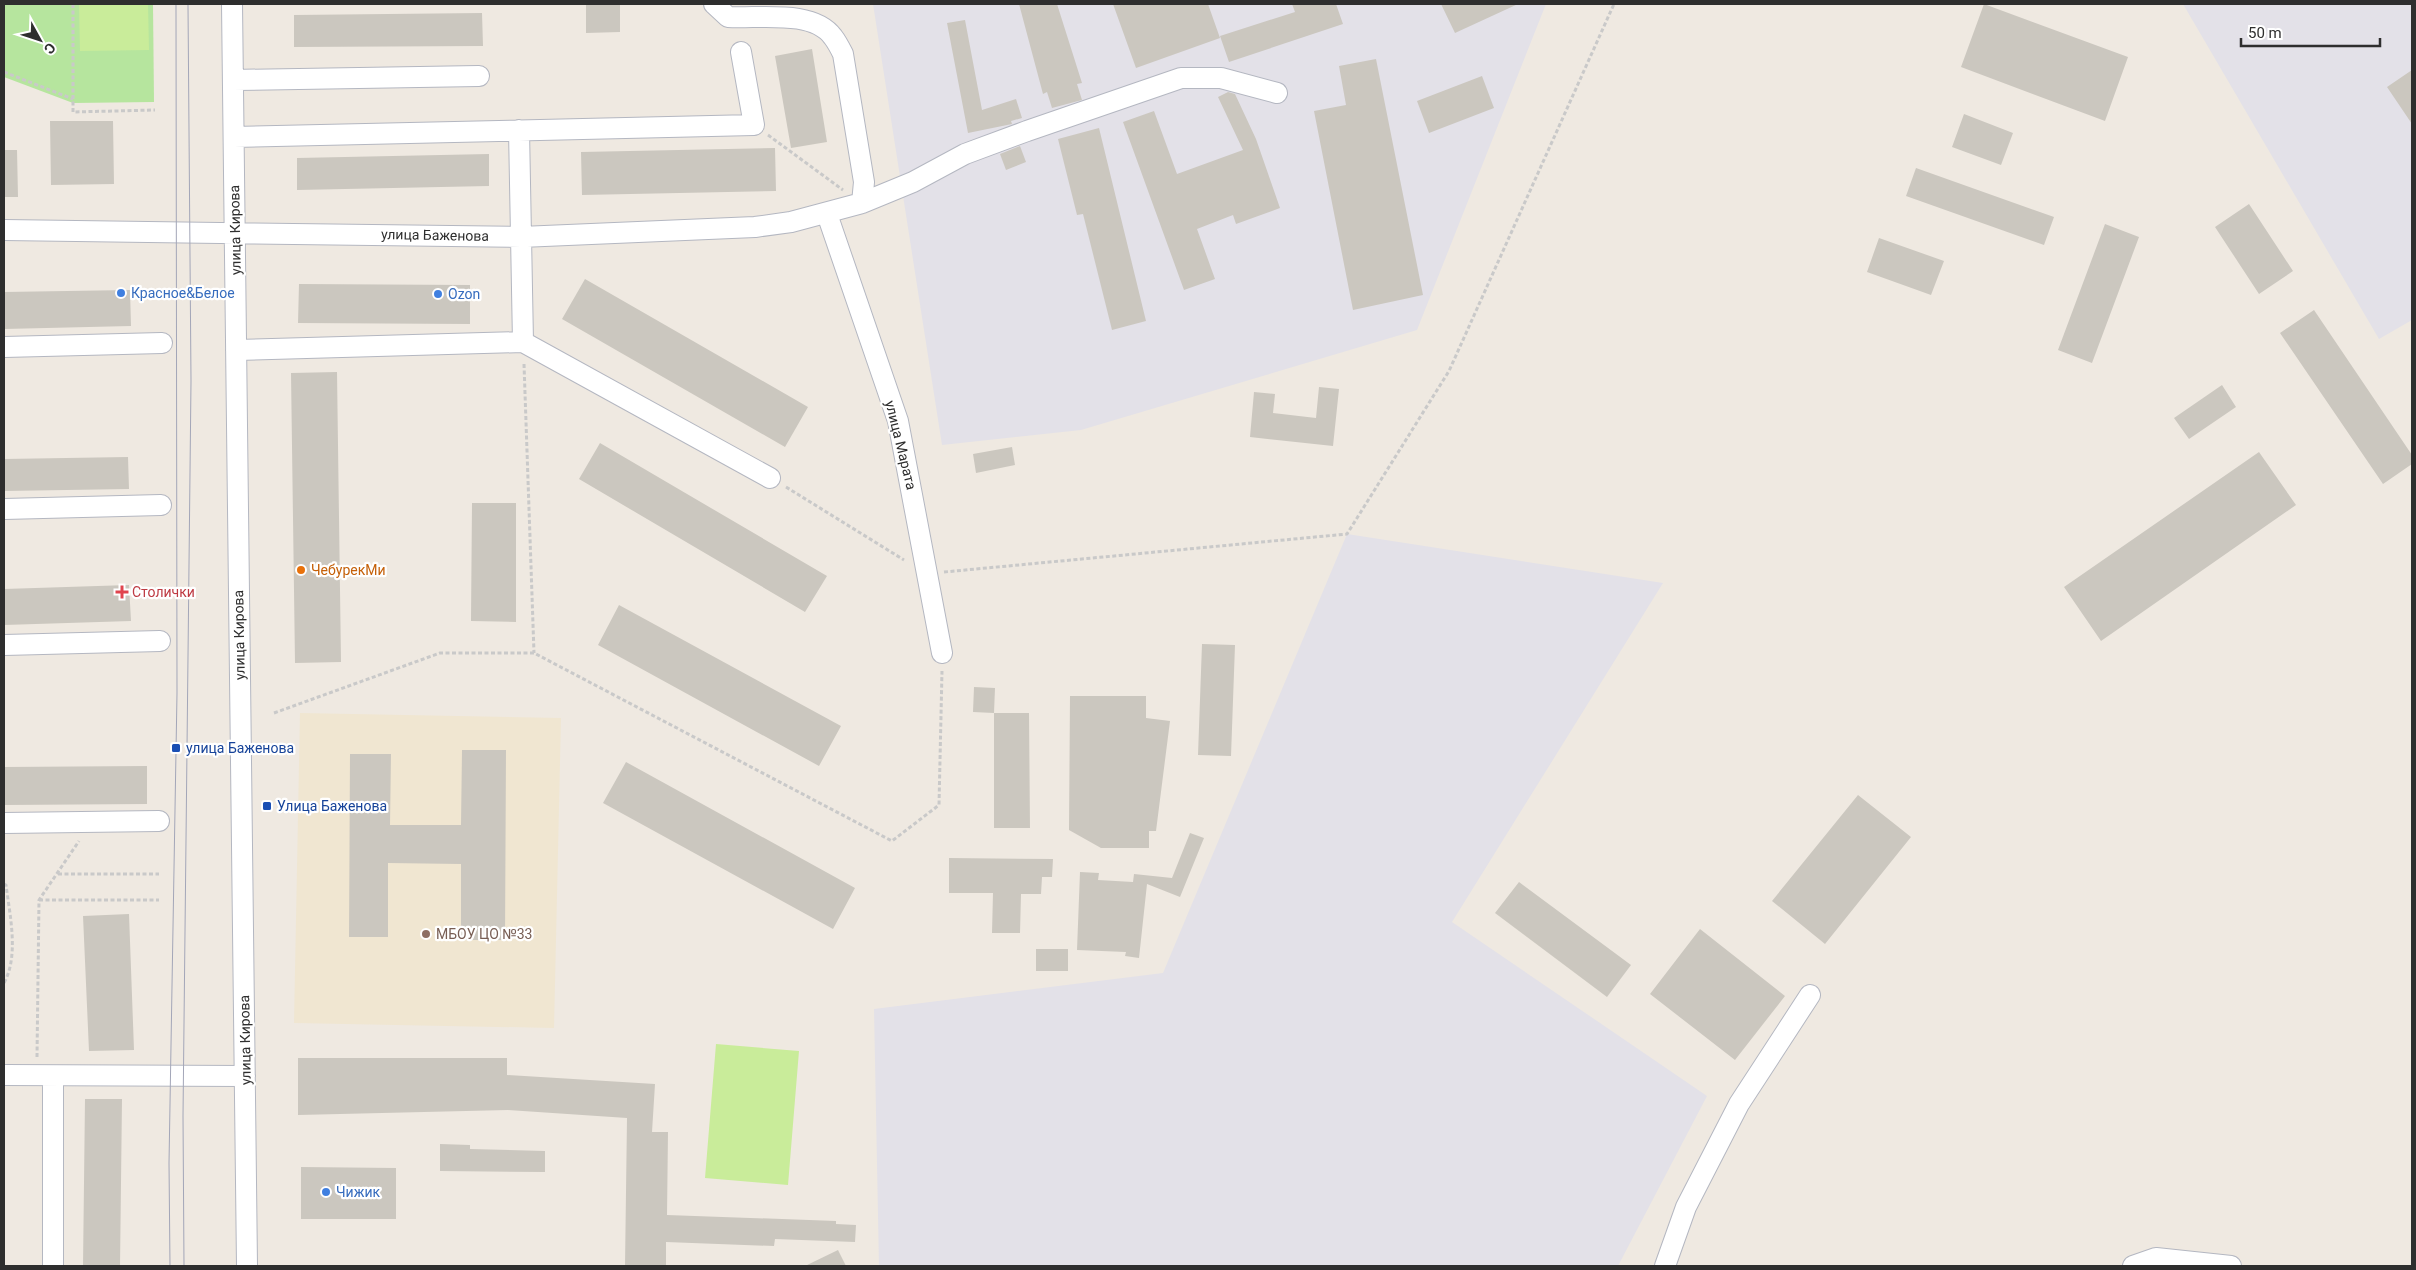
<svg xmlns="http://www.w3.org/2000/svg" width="2416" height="1270" font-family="Roboto,sans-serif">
	<rect width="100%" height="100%" fill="#efe9e1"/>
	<path fill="#e3e1e8" d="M873 4H1546L1417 330 1081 430 942 445Z
		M2183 4H2412V320L2379 339Z
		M1347 534 1663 583 1452 922 1707 1096 1618 1266H879L874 1009 1163 973Z"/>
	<path fill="#f0e6d1" d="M300 713 561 718 554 1028 294 1023Z"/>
	<path fill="#b6e59e" d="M4 4H153L154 102 73 103 4 77Z"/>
	<path fill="#c9ec9a" d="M79 4H148L149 50 80 51Z
		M716 1044 799 1051 788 1185 705 1178Z"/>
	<path fill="#cbc7bf" d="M586 4H620V32L586 33Z
		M1019 4H1057L1082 83 1077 84 1082 100 1052 108 1047 92 1043 94Z
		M1113 4H1208L1220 38 1136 68Z
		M1292 4H1336L1343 24 1229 62 1220 36 1295 12Z
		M1441 4H1518L1455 33Z
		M1984 4 2128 57 2105 121 1961 67Z
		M482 13 483 46 294 47V15Z
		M965 20 982 110 1016 99 1022 118 1011 121 1012 124 968 133 947 23Z
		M812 49 827 142 791 148 775 56Z
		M1376 59 1423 295 1353 310 1314 111 1346 105 1339 66Z
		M2412 70V124L2387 87Z
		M1482 76 1494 108 1429 133 1417 101Z
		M1228 92 1235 94 1256 139 1280 208 1236 224 1233 215 1197 229 1215 279 1184 290 1123 122 1154 111 1177 174 1243 150 1218 97Z
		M1964 114 2013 133 2001 165 1952 147Z
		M50 121H113L114 184 51 185Z
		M1099 128 1146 321 1112 330 1083 214 1077 215 1058 139Z
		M1020 146 1026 162 1006 170 1000 154Z
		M775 148 776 191 582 195 581 152Z
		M4 150H17L18 197H4Z
		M489 154V186L297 190V158Z
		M1916 168 2054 217 2044 245 1906 196Z
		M2249 204 2293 271 2259 294 2215 227Z
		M2105 224 2139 237 2092 363 2058 350Z
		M1879 238 1944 261 1931 295 1867 272Z
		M585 279 808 407 785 447 562 319Z
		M299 284 470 285V324L298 323Z
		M130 290 131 326 4 329V292Z
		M2314 310 2412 455V464L2383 484 2280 333Z
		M337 372 341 662 295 663 291 373Z
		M2222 385 2236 407 2189 439 2174 418Z
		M1319 387 1339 389 1333 446 1250 437 1254 392 1275 394 1273 413 1316 418Z
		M600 443 827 576 805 612 579 479Z
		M1012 447 1015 465 976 473 973 454Z
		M2259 452 2296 505 2101 641 2064 587Z
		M128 457 129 489 4 491V459Z
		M472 503H516V622L471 621Z
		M129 585 131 621 4 625V589Z
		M619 605 841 726 819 766 598 645Z
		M1202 644 1235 645 1231 756 1198 755Z
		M974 687 995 688 994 713 973 712Z
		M1070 696H1146V718L1170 721 1156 831H1149V848H1101L1069 830Z
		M994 713H1029L1030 828H994Z
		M462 750H506L505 940H461V864L388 863V937H349L350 754H391L390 825H461Z
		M626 762 855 888 833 929 603 803Z
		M147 766V804L4 805V767Z
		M1858 795 1911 837 1825 944 1772 901Z
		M1190 833 1204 838 1180 897 1147 884 1139 958 1125 956 1126 952 1077 950 1080 872 1099 873 1098 880 1133 882 1134 874 1172 878Z
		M949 858 1053 859 1052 877H1042L1041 894H1021L1020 933H992L993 893H949Z
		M1519 882 1631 965 1607 997 1495 913Z
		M129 914 134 1050 89 1051 83 916Z
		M1700 929 1785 996 1735 1060 1650 994Z
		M1036 949H1068V971H1036Z
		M298 1058H507V1075L655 1084 652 1132H668L667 1215 836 1221V1224L856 1225 855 1242 775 1239 774 1246 666 1242V1266H625L627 1118 508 1110 298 1115Z
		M85 1099H122L120 1266H83Z
		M440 1144 470 1145V1149L545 1151V1172L440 1171Z
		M301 1167 396 1168V1219H301Z
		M838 1250 846 1266H805Z"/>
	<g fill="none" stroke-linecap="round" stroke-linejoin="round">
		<g stroke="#b4b7c1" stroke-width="22">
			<path id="minor" d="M232 4 247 1266
				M714 4 728 17C758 19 813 9 833 37 837 42 840 48 843 54L864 182 862 203
				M233 80 479 76
				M519 130 523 342
				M234 137 754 125 741 52
				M827 214 898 421 942 653
				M4 230 521 237 755 227 791 222 862 203 913 182 965 154 1027 131 1181 78H1221L1277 93
				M4 347 162 343
				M236 350 523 342 770 478
				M4 509 161 505
				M4 645 160 641
				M4 823 159 821
				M4 1075 245 1076
				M53 1266V1076
				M1665 1266 1686 1207 1739 1104 1810 995
				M2133 1266 2156 1258 2231 1266"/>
		</g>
		<path stroke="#c9c9c9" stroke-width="3" stroke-dasharray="4 2.5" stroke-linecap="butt" d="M73 4V112L155 110
			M4 72 73 99
			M768 135 843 190
			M524 364 534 653
			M786 487 904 560
			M944 572 1347 534 1449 371 1614 4
			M274 713 440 653H534L892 841 939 805 942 671
			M58 874H159
			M4 884 6 885C10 916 19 956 4 983
			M39 900H159
			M37 1057 39 900 79 841"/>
		<use href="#minor" stroke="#fff" stroke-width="20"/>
		<path stroke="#a3a6b8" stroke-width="1" d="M170 1266 169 1163 177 693 176 4
			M184 1266 183 1116 191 381 188 4"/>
	</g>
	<g fill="#3f7fe0" stroke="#fff" stroke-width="2">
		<circle cx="121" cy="293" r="5"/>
		<circle cx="438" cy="294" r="5"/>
		<circle cx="326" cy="1192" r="5"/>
	</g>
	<circle fill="#e8710a" stroke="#fff" stroke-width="2" cx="301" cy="570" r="5"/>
	<path fill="#e0444e" stroke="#fff" stroke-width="2" d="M119.5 584.5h5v5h5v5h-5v5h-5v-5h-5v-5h5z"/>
	<g fill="#1a4fb4" stroke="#fff" stroke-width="2">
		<rect x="171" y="743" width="10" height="10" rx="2.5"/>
		<rect x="262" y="801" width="10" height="10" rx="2.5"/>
	</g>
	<circle fill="#8d6e63" stroke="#fff" stroke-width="2" cx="426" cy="934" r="5"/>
	<g text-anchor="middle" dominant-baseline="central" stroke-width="4.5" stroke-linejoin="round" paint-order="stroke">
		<g font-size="14" fill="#2e2e2e" stroke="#fff">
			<text transform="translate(235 230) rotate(-91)">улица Кирова</text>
			<text transform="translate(435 235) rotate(1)">улица Баженова</text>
			<text transform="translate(901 445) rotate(76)">улица Марата</text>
			<text transform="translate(239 635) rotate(-91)">улица Кирова</text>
			<text transform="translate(245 1040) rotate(-91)">улица Кирова</text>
		</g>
		<g font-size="14" fill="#366cbe" stroke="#fff" text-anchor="start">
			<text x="131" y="293">Красное&amp;Белое</text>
			<text x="448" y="294">Ozon</text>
			<text x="336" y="1192">Чижик</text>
		</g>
		<g font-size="14" fill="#c56008" stroke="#fff" text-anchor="start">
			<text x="311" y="570">ЧебурекМи</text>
		</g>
		<g font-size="14" fill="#be3a42" stroke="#fff" text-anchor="start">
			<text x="132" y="592">Столички</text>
		</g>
		<g font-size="14" fill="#164399" stroke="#fff" text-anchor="start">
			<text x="186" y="748">улица Баженова</text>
			<text x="277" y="806">Улица Баженова</text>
		</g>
		<g font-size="14" fill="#785e54" stroke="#fff" text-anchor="start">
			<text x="436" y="934">МБОУ ЦО №33</text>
		</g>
	</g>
	<rect width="2416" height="1270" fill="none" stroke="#2e2e2e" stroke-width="10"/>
	<g transform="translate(40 40) rotate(130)" stroke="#ffffff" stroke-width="4" paint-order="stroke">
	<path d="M0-4L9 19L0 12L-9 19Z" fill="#2e2e2e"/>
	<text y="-8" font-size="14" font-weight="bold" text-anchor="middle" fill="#2e2e2e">С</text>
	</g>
	<path d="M2241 38v8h139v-8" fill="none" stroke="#2e2e2e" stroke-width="2.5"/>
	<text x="2248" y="38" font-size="15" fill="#2e2e2e" stroke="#ffffff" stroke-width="4" paint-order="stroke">50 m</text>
</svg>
